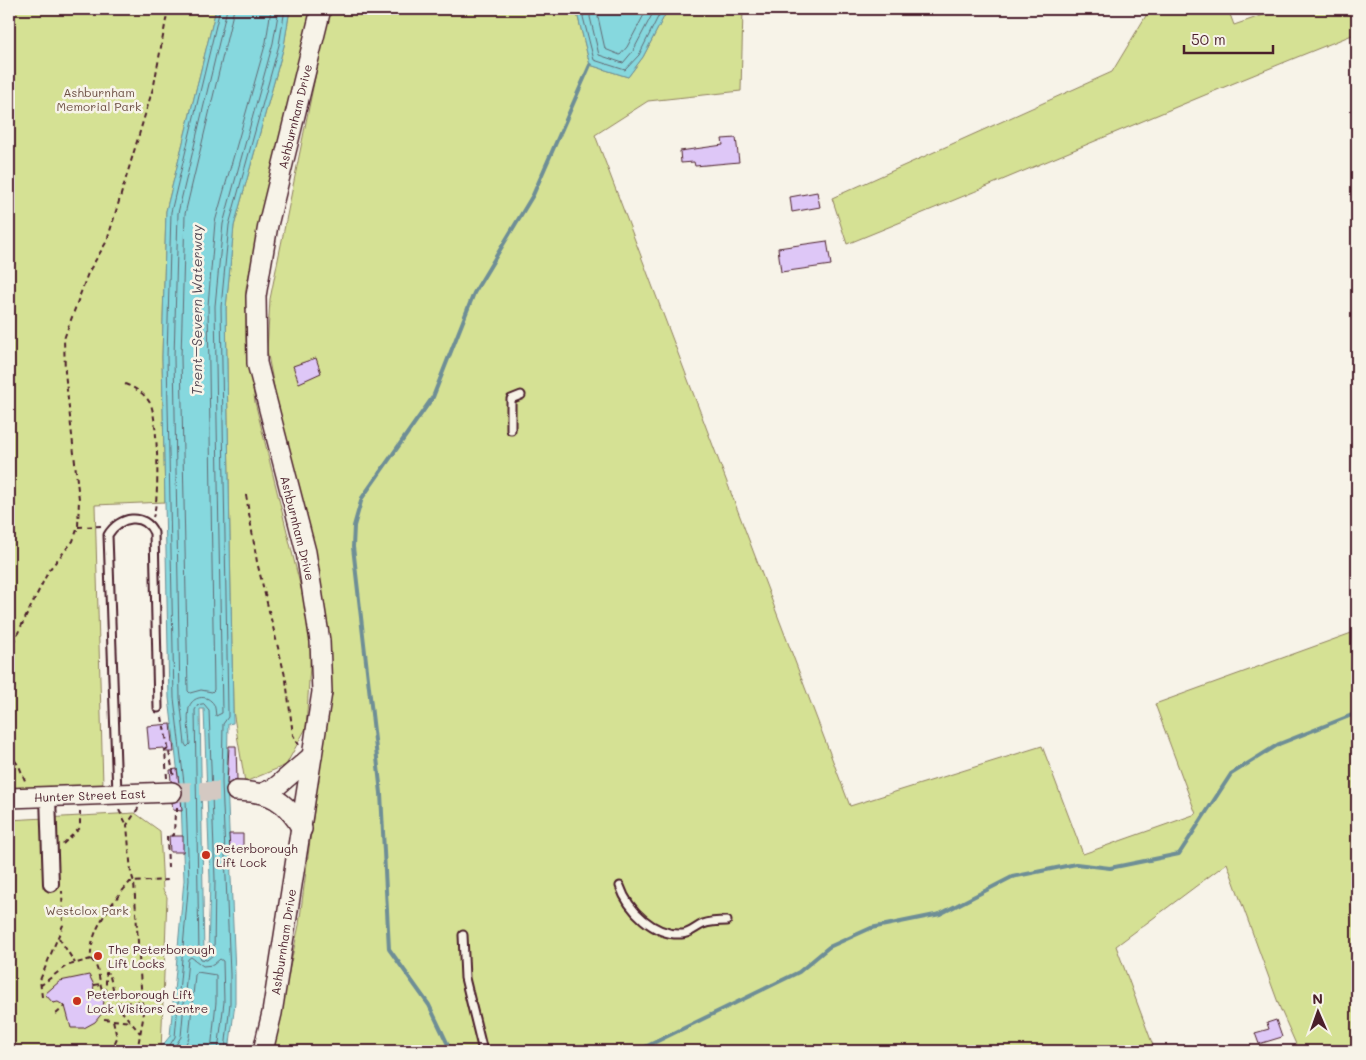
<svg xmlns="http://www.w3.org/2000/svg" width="1366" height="1060" font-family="Mali,sans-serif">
	<rect width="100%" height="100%" fill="#f7f3e8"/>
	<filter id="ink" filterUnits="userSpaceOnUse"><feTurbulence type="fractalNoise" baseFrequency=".02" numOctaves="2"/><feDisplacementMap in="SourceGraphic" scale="10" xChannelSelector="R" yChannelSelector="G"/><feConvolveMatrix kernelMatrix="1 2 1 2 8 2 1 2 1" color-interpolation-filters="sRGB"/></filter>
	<g filter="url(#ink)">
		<path fill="#d5e194" stroke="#908060" d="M9 9H216L166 211 162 357 165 502 95 505 103 785 9 788Z
			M290 9H315L281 132 246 288V341L255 402 312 633 306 728 286 765 245 782 233 711 226 308 234 226 284 46Z
			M329 9H580L578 17 590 65 628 77 643 57 668 9H743L741 91 648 101 595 135 850 806 1042 746 1083 854 1196 814 1155 704 1357 631V1051H1299L1280 1008 1227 863 1116 946 1155 1051H272L299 925 322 749 330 647 310 530 278 408 267 350 270 299Z
			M1150 9H1228L1234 25 1281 9H1357V33C1186 101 1018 175 847 244L832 198 1112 72Z
			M135 813 160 831 163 890 167 897 161 1051H9V820Z"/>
		<path fill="#86d8de" stroke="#6e8e96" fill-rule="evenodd" d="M216 9H290L284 46 234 226 226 308 233 711V723L228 724 227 782 235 973V1003L229 1051H161L162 1046 170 1036 184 880 181 800 169 698 162 357 166 211ZM200 709H204L210 879 208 955H204Z
			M580 9H668L643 57 628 77 590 65 578 17Z"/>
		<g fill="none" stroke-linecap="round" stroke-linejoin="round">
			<path stroke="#626973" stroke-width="1" d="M227 9 178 213 174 357 180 698 185 744 187 747 190 744C189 733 187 719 189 708 191 698 204 694 211 701 216 705 215 711 216 716L222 713 215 306 223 224 273 43 279 9
				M234 9 185 214 181 357 188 691 190 693 201 690 212 692 214 690 208 306 215 222 266 42 271 9
				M585 9 583 17 594 60 625 70 639 55 662 9
				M591 9 590 17 599 55 623 63 633 51 655 9
				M599 9 598 17 605 49 620 55 627 47 647 9
				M204 704 209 710 215 879 214 954 207 960 201 959 199 954 195 710 198 705Z
				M166 1051 175 1037 189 880 186 800 174 698 167 357 171 212 220 9
				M172 1051 181 1037 188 959 191 957 203 966 213 965 220 959 223 961 224 1002 218 1051
				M182 1051 189 1038 195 975 197 972 216 975V1002L211 1051
				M225 1051 230 1003V974L222 782 223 724 228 717V711L221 307 229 225 279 45 285 9"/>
			<path stroke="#6e8e96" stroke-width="4" d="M451 1051 429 1005 389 949 381 793 353 547 354 526 362 498 433 397 474 293 533 195 590 65
				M637 1051 799 972 829 947 871 928 940 914 1012 877 1076 864 1110 868 1179 854 1231 774 1279 744 1357 713"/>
		</g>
		<path fill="#dec7f7" stroke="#4a1f2b" d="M736 138 739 162 695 166 694 162 681 163 680 151 723 145 722 139Z
			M817 192 820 207 792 212 790 197Z
			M827 241 831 265 781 272 778 248Z
			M316 358 321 373 299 383 293 366Z
			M171 724 174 752H165L164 748 149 749 147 726Z
			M229 746H236L237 780 227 784Z
			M177 769 179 784 171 781 170 770Z
			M181 798 182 811 173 810 172 803Z
			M229 834H243V850H230Z
			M169 836H183V852H170Z
			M89 975 94 985 92 998 104 999 103 1012 95 1022 84 1028H71L65 1006 58 1002 53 1003 45 994 60 981Z
			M1276 1020 1282 1037 1259 1044 1255 1033 1269 1029 1267 1023Z"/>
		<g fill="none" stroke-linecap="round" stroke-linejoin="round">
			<path stroke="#d4c9c2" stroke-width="19" stroke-dasharray="19 9" stroke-linecap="butt" d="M172 792 236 791"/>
			<g stroke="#4a1f2b" stroke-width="11">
				<path id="lane" d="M511 430V399L521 395
					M117 794 108 535C119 516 145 512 154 533L158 708
					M620 886C628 910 654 936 682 934 689 934 696 927 703 924 711 921 719 921 727 921
					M463 935 465 978 483 1051"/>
			</g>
			<g stroke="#4a1f2b" stroke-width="18">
				<path id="street" d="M48 797 51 884"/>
			</g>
			<g stroke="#4a1f2b" stroke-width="22">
				<g id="secondary">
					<path d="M236 791C270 792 285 799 302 829"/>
					<path d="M263 793 276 787 312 756"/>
					<path id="s1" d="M9 798 172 792"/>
					<path id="s2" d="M263 1051 272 1013 322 692 320 641 306 552 257 363 256 296 268 225 321 9"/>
				</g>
			</g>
			<path stroke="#4a1f2b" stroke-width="2" stroke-dasharray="5 4" stroke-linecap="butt" d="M125 384C135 388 146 394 151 405 158 424 160 499 153 517
				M246 495 257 562 286 680 293 735 299 745
				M78 527 104 526
				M9 651 49 570 73 541 78 527 79 499 65 372 64 339 88 273 107 241 154 85 168 9
				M162 717 174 777
				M9 753 19 766 26 783
				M167 778 165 751 168 749
				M177 807V813
				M119 810 127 825
				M63 844 80 828V811
				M168 868 167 836 174 835 175 812
				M59 938 75 963
				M91 959C102 969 97 986 106 997V973H109L118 1007 140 1033
				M94 985 100 984
				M40 986 66 966 91 959C89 930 112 903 130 882L169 880
				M42 997 40 980 63 925 62 891
				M116 1003 141 1002
				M56 1014 65 1006
				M104 1019 131 1022
				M111 1051 117 1038 113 1020
				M137 1051 143 1019 142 1002 134 882 131 873 127 825 139 807"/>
			<use href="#lane" stroke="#f7f3e8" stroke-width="7"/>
			<use href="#street" stroke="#f7f3e8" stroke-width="14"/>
			<use href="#secondary" stroke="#f7f3e8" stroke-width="19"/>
		</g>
	</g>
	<g fill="#c8321e" stroke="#f7f3e8" stroke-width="2">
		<circle cx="206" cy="855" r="5"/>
		<circle cx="98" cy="956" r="5"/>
		<circle cx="77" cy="1001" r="5"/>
	</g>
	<g text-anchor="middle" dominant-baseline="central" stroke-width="5" stroke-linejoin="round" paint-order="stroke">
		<g font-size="12" fill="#6d5045" stroke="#f7f3e8">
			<text x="99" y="92">Ashburnham<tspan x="99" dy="14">Memorial Park</tspan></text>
			<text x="87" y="910">Westclox Park</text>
		</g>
		<g font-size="12" fill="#4a1f2b" stroke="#f7f3e8">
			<text stroke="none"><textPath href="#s2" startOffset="951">Ashburnham Drive</textPath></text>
			<text transform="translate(298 528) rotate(76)">Ashburnham Drive</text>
			<text stroke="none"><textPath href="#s1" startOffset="81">Hunter Street East</textPath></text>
			<text stroke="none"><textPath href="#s2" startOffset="111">Ashburnham Drive</textPath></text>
		</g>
		<g font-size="12" fill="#4a1f2b" stroke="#f7f3e8" text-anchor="start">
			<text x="216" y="848">Peterborough<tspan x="216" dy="14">Lift Lock</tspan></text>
			<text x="108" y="949">The Peterborough<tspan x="108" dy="14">Lift Locks</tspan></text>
			<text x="87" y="994">Peterborough Lift<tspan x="87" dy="14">Lock Visitors Centre</tspan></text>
		</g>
		<g font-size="14" font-style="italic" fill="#594d58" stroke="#f7f3e8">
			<text transform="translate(196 310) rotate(-90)">Trent–Severn Waterway</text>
		</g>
	</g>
	<rect width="1366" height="1060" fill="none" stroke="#f7f3e8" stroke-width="30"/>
	<rect x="15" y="15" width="1336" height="1030" fill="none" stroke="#4a1f2b" stroke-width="2" filter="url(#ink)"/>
	<g transform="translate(1318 1012) rotate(358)" stroke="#f7f3e8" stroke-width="4" paint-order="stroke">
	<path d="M0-4L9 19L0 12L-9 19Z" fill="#4a1f2b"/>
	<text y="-8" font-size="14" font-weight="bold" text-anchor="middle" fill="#4a1f2b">N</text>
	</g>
	<path d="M1184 45v8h89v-8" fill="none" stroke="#4a1f2b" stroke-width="2.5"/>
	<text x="1191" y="45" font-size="15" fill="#4a1f2b" stroke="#f7f3e8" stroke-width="4" paint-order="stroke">50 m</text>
</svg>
